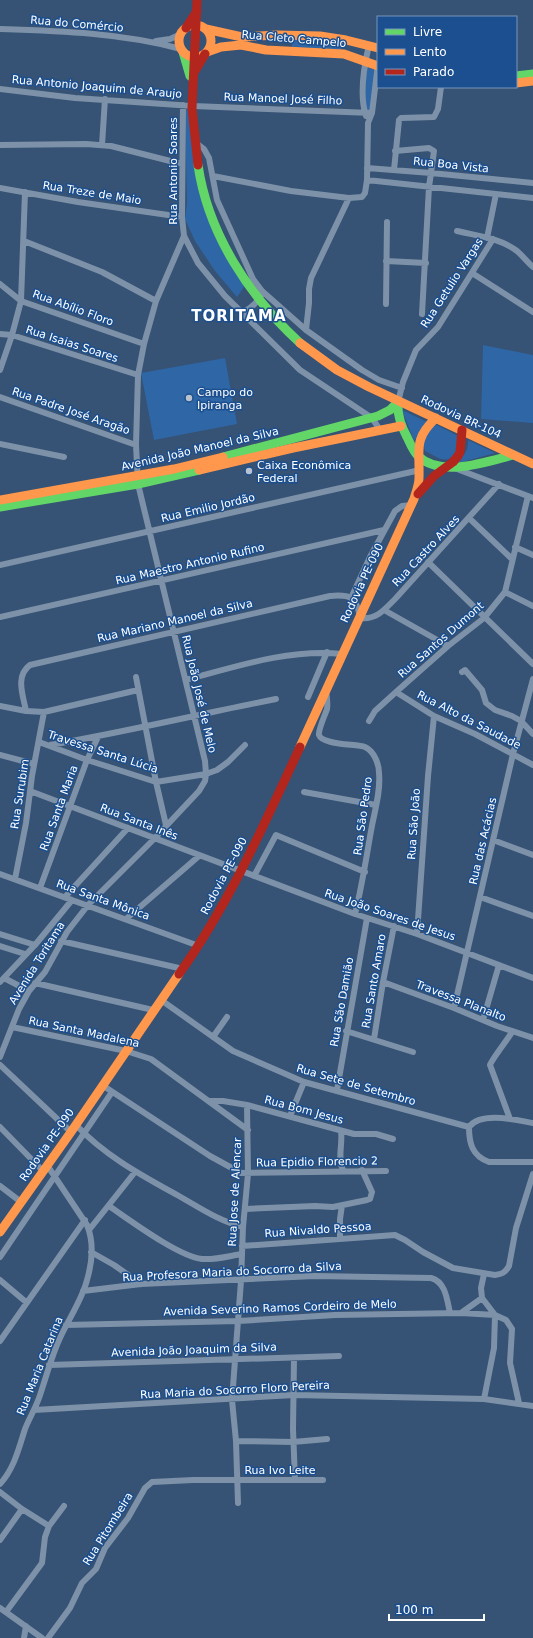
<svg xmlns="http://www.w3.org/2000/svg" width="533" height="1638" font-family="'DejaVu Sans',sans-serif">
	<rect width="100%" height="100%" fill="#365274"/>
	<path fill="#2f66a5" d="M292 37 342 43 341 51 292 50Z
		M367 67 375 70 370 110H366L365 89Z
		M189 109 198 188 244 287 237 297 215 271 195 241 185 219 187 203 185 110Z
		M483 345 533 355V423L481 419Z
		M225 358 237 424 154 440 141 373Z
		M402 410 427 422 414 441Z
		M435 424 460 437C460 445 460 449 454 455 445 465 436 456 425 451 421 438 425 434 435 424Z
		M468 440 495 453 455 464C463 455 468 454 468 440Z"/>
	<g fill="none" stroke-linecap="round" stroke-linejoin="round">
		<path stroke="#7d92a8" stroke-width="6" d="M0 29C60 31 122 33 181 49
			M156 41 170 39 181 34
			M0 89 75 98 193 106 372 113
			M183 105 182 217 184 236 198 263 225 296 300 370 372 418 380 430
			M366 116C359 95 364 66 369 45
			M195 142 204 149 209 158 217 200 253 279 262 291C258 302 253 307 243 312
			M0 145 86 144 111 146 182 164
			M102 145 105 99
			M395 151 429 148 434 151 429 187 422 314
			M367 168 431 173 533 183
			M394 170 399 120 401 118 434 117 438 109 441 87
			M213 176 291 191 349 198 362 197 365 193 367 180 368 123 372 113 378 64
			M367 180 533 198
			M0 188 78 202 182 217
			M457 231C478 236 500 238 517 251 523 256 527 262 533 267
			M487 238 496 194
			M24 241 102 272 156 301
			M386 261 426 263
			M472 273 533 312
			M0 284 21 301 144 344
			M262 291 306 330 362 370 379 380 402 388
			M386 304 387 222
			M306 330 309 303V289L311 278 349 198
			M0 334 12 335 138 375
			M0 370 12 335 21 301 25 192
			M0 397 136 445
			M398 402 403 382 416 350 438 327 493 239
			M0 444 64 457
			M457 469 533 498
			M469 518 512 559
			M515 547 533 555
			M428 562 533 664
			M0 565 420 470
			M505 592 533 606
			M351 598 370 557 395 511 402 506 412 505
			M384 610 448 646
			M0 617 384 530
			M462 672 465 670 482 690 486 703 495 710 512 716 521 721 533 734
			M136 677 156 782 166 825
			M186 680C234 667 292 648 342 654
			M326 691C327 697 328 703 327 709 325 715 318 730 319 735 322 745 357 744 365 747 374 751 379 764 379 773 381 792 374 813 371 831 366 859 362 886 355 914
			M396 692 434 716 475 734 533 765
			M308 697 327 652
			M0 706 26 711 44 712 138 690
			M26 711C23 695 15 676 30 665L330 596C350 594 357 597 360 618 377 620 385 609 396 598L499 484
			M369 721 375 711 396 692 448 646 484 618 505 592 528 496
			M39 742 87 760 156 782 206 774 217 770 228 762 245 745
			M50 745C125 732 200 714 276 699
			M0 755 34 764
			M30 791 355 914 417 934 533 978
			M304 792 376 805
			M493 840 533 855
			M0 874 199 946
			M254 876 276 835 365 872
			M15 879 26 823 32 776 44 712
			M40 888 87 760 98 737
			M65 897 128 828
			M480 897 533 916
			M126 919 199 856
			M0 934 35 945
			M417 934 428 776 434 716
			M61 941 183 969
			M0 946 25 954
			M4 978 29 991
			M0 982 35 945 72 900
			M383 982 454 1008 497 1026 533 1038
			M35 983 153 1010
			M161 1000 233 1051 304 1082 469 1127
			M454 1008 513 754 533 679
			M483 1020 499 965
			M12 1027 126 1051 151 1059 248 1130
			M346 1031 413 1052
			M213 1037 227 1017
			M374 1039 383 982 394 926
			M0 1057 19 1009 29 991 45 972 67 932 88 905 154 839 199 791 205 781 206 774 205 761 138 484 136 445 138 375 144 344 156 301 184 236
			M0 1065 71 1132
			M102 1085 210 1156 241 1173 386 1171
			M337 1090 367 918
			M209 1101H223L247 1105 354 1134H376L393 1139
			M290 1116 304 1082
			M510 1119 490 1065C492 1059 508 1039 512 1032
			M76 1125C105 1156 143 1176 179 1196 200 1208 219 1221 243 1227
			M0 1127 43 1171
			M469 1127C469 1143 472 1156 489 1162H533
			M469 1127C481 1111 516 1120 533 1123
			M341 1131C343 1144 337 1158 343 1170
			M0 1186 21 1202
			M109 1206C131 1221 178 1256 202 1259 216 1260 229 1256 242 1254
			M245 1209 315 1206 333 1207 367 1200 370 1199 372 1192 362 1170
			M89 1230 135 1172
			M340 1238V1219L342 1205
			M242 1246 395 1235 405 1240 423 1252 453 1268 495 1275C502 1274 505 1273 509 1266L516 1228 533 1174
			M91 1252 114 1265 141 1284
			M0 1257 112 1092
			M484 1274 481 1288 482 1298 495 1315 494 1348 484 1399
			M0 1280 26 1302
			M83 1291 141 1284 315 1276 431 1278C446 1282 447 1300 450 1313
			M461 1313 482 1298
			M66 1325 238 1321 335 1315 461 1313 495 1315 506 1320 512 1329 510 1363 519 1403
			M0 1341 85 1220
			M294 1358 293 1429 295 1480
			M49 1365 339 1356
			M34 1410 294 1395 484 1399 533 1406
			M236 1441 293 1442 327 1439
			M0 1484C14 1469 19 1448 25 1429 29 1419 35 1409 39 1398 46 1378 51 1357 60 1338 69 1318 82 1300 87 1280 92 1263 94 1242 87 1225L47 1165
			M0 1492 22 1509 49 1526
			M238 1503 236 1441 232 1400 241 1281 243 1227 248 1174 247 1105
			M0 1540 22 1509
			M0 1608 42 1638
			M6 1612 42 1563 45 1537 49 1526 64 1506
			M24 1638 26 1626
			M48 1638 70 1608 82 1583 96 1569 105 1548 128 1518 145 1488 152 1482 193 1480H323"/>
		<path stroke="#63d668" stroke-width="9" d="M183 52 190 76
			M516 76 533 74
			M198 165C208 234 249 296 300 343
			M398 402C397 415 401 426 407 437 410 443 413 451 418 456 441 478 486 462 513 455
			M223 457 378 416 390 410 398 402
			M0 507 138 484 199 470"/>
		<path stroke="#ff974d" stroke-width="9" d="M179 41a16 16 0 1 1 32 0a16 16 0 1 1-32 0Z
			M206 29 242 37 277 35 320 36 346 40 378 48
			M207 52 221 47 241 45 266 50 344 54 378 66
			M516 83 533 81
			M300 343 337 370 369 387 533 464
			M199 470 293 448 401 426
			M0 500 174 469 223 457
			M300 747 414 499C416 492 419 485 419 478 420 450 413 439 436 418
			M0 1232 71 1132 179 974"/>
		<path stroke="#b3261e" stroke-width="9" d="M197 0 192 108 198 165
			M186 28 197 11
			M195 71 205 54
			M418 494 434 476 453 462 458 456 460 452 462 430
			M179 974C229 904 264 825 300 747"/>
	</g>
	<g fill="#b9c2ce" stroke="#1b4f8f" stroke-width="1.5">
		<circle cx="189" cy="398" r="4"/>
		<circle cx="249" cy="471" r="4"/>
	</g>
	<g text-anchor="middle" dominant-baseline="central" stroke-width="3" stroke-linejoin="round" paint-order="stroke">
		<g font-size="11" fill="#fff" stroke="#1b4f8f">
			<text transform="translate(77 24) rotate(5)">Rua do Comércio</text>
			<text transform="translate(294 39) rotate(5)">Rua Cleto Campelo</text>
			<text transform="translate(97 87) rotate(5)">Rua Antonio Joaquim de Araujo</text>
			<text transform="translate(283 99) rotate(2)">Rua Manoel José Filho</text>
			<text transform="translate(451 165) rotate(6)">Rua Boa Vista</text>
			<text transform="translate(173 171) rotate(-90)">Rua Antonio Soares</text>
			<text transform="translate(92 193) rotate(9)">Rua Treze de Maio</text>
			<text transform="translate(452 283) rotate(-57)">Rua Getulio Vargas</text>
			<text transform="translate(73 308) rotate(20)">Rua Abílio Floro</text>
			<text transform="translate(72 344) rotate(18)">Rua Isaias Soares</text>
			<text transform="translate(71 411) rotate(19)">Rua Padre José Aragão</text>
			<text transform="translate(461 417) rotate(25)">Rodovia BR-104</text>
			<text transform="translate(200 449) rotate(-13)">Avenida João Manoel da Silva</text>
			<text transform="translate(208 508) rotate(-13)">Rua Emilio Jordão</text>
			<text transform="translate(426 551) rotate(-47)">Rua Castro Alves</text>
			<text transform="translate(190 564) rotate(-13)">Rua Maestro Antonio Rufino</text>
			<text transform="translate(362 583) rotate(-65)">Rodovia PE-090</text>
			<text transform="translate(175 621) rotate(-13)">Rua Mariano Manoel da Silva</text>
			<text transform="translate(441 640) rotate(-41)">Rua Santos Dumont</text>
			<text transform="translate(199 694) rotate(77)">Rua João José de Melo</text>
			<text transform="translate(469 720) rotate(27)">Rua Alto da Saudade</text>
			<text transform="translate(103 752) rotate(18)">Travessa Santa Lúcia</text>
			<text transform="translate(20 794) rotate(-81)">Rua Surubim</text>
			<text transform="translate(59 808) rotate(-70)">Rua Santa Maria</text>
			<text transform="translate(363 816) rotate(-82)">Rua São Pedro</text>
			<text transform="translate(139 822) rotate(21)">Rua Santa Inês</text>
			<text transform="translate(414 824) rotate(-86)">Rua São João</text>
			<text transform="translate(483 841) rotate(-77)">Rua das Acácias</text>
			<text transform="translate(224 876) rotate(-62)">Rodovia PE-090</text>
			<text transform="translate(103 900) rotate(20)">Rua Santa Mônica</text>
			<text transform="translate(390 915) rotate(19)">Rua João Soares de Jesus</text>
			<text transform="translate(37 963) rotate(-58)">Avenida Toritama</text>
			<text transform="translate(374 981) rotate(-80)">Rua Santo Amaro</text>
			<text transform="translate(461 1001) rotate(21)">Travessa Planalto</text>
			<text transform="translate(342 1002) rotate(-80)">Rua São Damião</text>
			<text transform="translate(84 1032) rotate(12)">Rua Santa Madalena</text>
			<text transform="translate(356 1085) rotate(16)">Rua Sete de Setembro</text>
			<text transform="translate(304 1110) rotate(15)">Rua Bom Jesus</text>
			<text transform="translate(47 1145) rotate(-55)">Rodovia PE-090</text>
			<text transform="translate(317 1162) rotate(-1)">Rua Epidio Florencio 2</text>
			<text transform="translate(235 1192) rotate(-87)">Rua Jose de Alencar</text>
			<text transform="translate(318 1230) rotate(-4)">Rua Nivaldo Pessoa</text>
			<text transform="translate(232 1272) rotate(-3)">Rua Profesora Maria do Socorro da Silva</text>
			<text transform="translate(280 1308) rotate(-2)">Avenida Severino Ramos Cordeiro de Melo</text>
			<text transform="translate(194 1350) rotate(-2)">Avenida João Joaquim da Silva</text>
			<text transform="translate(40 1366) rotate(-68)">Rua Maria Catarina</text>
			<text transform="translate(235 1390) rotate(-3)">Rua Maria do Socorro Floro Pereira</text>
			<text x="280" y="1470">Rua Ivo Leite</text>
			<text transform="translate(108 1529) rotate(-58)">Rua Pitombeira</text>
		</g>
		<g font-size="11" fill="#fff" stroke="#1b4f8f" text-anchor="start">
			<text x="197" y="392">Campo do<tspan x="197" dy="13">Ipiranga</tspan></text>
			<text x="257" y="465">Caixa Econômica<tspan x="257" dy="13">Federal</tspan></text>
		</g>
		<g font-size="15" font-weight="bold" letter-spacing="1" fill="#fff" stroke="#1b4f8f">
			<text x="239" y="316">TORITAMA</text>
		</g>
	</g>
	<rect x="377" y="16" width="140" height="72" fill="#1b4f8f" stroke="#7695bc"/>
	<rect x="385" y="29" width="20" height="6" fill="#63d668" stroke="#7695bc"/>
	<text x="413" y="36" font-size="12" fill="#ffffff">Livre</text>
	<rect x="385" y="49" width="20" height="6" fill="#ff974d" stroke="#7695bc"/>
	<text x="413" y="56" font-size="12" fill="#ffffff">Lento</text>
	<rect x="385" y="69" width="20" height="6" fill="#b3261e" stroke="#7695bc"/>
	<text x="413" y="76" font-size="12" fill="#ffffff">Parado</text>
	<path d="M389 1614v6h95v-6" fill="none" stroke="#ffffff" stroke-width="2"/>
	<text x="395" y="1614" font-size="12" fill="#ffffff" stroke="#1b4f8f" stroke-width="3" paint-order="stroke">100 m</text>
</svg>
